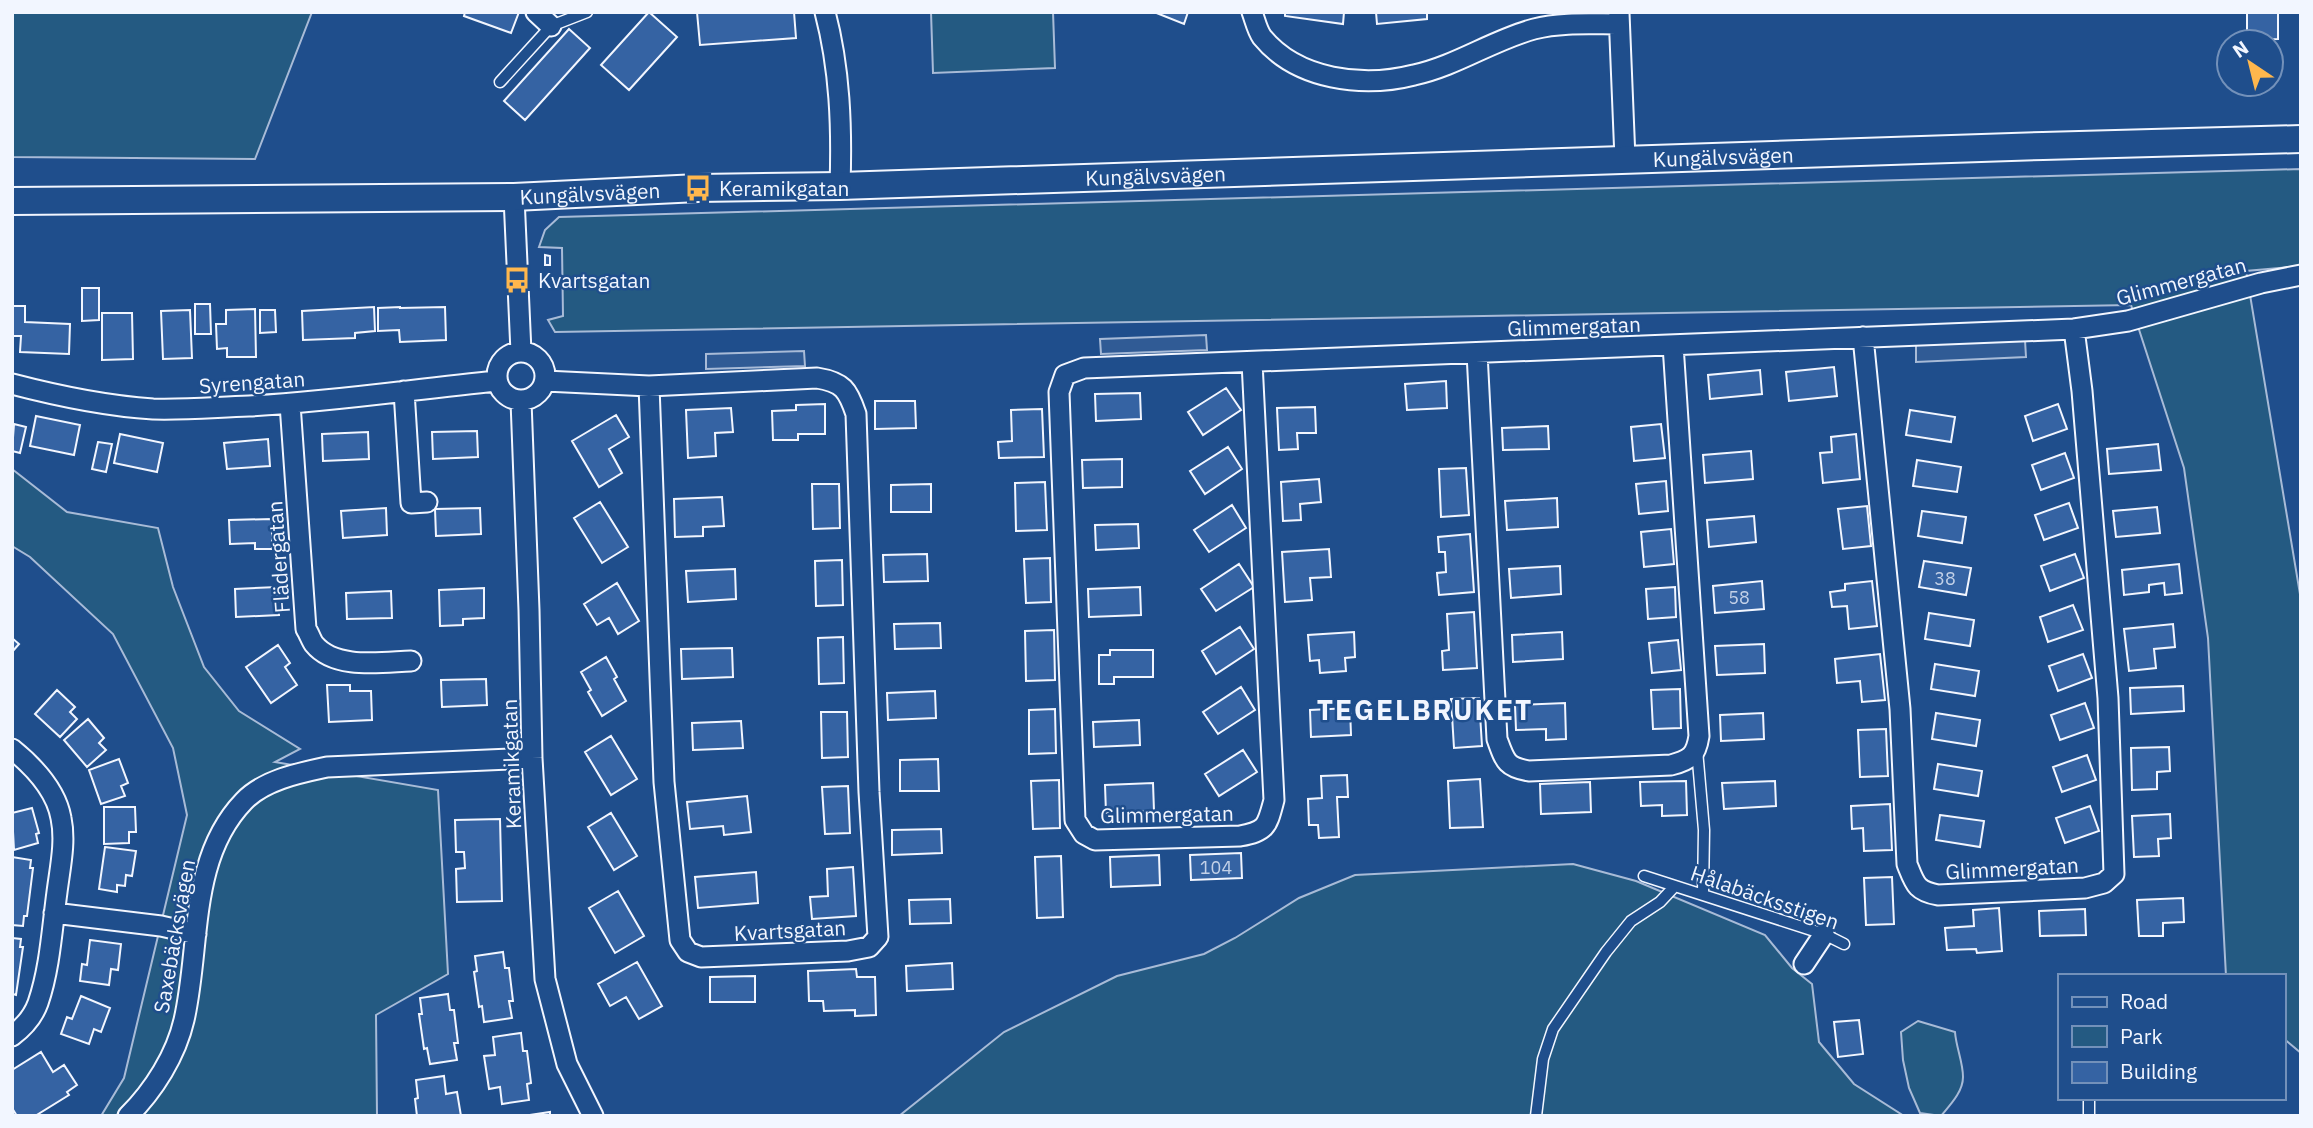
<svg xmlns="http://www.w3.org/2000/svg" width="2313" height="1128" font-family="'IBM Plex Sans',sans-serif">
	<rect width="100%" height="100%" fill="#1f4e8c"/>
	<path fill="#245a82" stroke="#a8bbd7" stroke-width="2" d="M12 12H312L255 159 12 157Z
		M931 12H1053L1055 68 933 73Z
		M2301 169V266L2246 271 2301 600V1053L2283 1038V976H2226L2208 638 2184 468 2131 305 555 332 548 320 563 316 562 248 539 247 545 230 559 217Z
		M12 469 67 512 158 528 173 587 204 667 239 711 300 749 275 762 438 790 448 974 376 1015 377 1116H101L124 1078 187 815 173 748 113 634 30 557 12 546Z
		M1573 864 1636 881 1765 935 1792 968 1812 984 1819 1042 1854 1084 1904 1116H899L1004 1032 1117 976 1204 954 1235 938 1299 898 1355 875Z
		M1918 1021 1955 1032C1956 1047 1963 1062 1963 1077 1963 1092 1950 1105 1941 1116L1920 1113 1909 1088 1903 1060 1901 1032Z"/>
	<path fill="#305b95" stroke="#a8bbd7" stroke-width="2" d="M1206 335 1207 350 1101 354 1100 339Z
		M2025 340 2026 357 1916 362V345Z
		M804 351 805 366 706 369V354Z"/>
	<path fill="#3563a3" stroke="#f2f6ff" stroke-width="2" d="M465 12H519L511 33 464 16Z
		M649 12 677 37 629 90 601 65Z
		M697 12H794L796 38 700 45Z
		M1154 12H1188L1184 24Z
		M1285 12H1344L1343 24 1285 16Z
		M1376 12H1427V19L1377 24Z
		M2247 12H2278V39L2247 40Z
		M569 29 590 48 525 120 504 101Z
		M545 255 550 256V265H545Z
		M82 288H99V320L82 321Z
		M195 304H210L211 334H195Z
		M12 306H25V322L70 324 69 354 20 352 21 336H12Z
		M374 307 375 331 355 333V338L303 340 302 311Z
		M400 307V308L445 307 446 340 400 342 399 330 378 331V308Z
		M255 309 256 357H227V348L217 349 216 324H226V310Z
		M190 310 192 358 163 359 161 311Z
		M260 310H275L276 332 260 333Z
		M102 313H132L133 359 102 360Z
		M1834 367 1837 396 1789 401 1786 372Z
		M1760 370 1762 394 1710 399 1708 375Z
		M1446 381 1447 408 1407 410 1405 384Z
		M1226 388 1241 410 1203 435 1188 412Z
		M1140 393 1141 419 1096 421 1095 394Z
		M875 401H915L916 428 875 429Z
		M825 404V434H798V440H773L772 411 796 410V405Z
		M2058 404 2067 429 2033 441 2025 416Z
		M1315 407 1316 433H1297L1298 449 1279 450 1277 408Z
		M731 408 733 432 715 433 716 456 688 458 686 410Z
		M1042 409 1044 457 999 458 998 442 1012 441 1011 410Z
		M1910 410 1955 417 1951 442 1906 435Z
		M616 415 629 437 609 449 622 473 599 487 572 441Z
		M36 416 80 425 74 455 30 446Z
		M14 424 26 427 20 453 12 451Z
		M1661 424 1665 458 1634 461 1631 427Z
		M1548 426 1549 449 1503 450 1502 428Z
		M477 431 478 457 433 459 432 432Z
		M368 432 369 459 323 461 322 434Z
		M120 434 163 443 157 472 114 463Z
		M1856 434 1860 479 1823 483 1820 453 1832 452 1831 437Z
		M268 439 270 466 227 469 224 443Z
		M98 442 112 444 106 472 92 469Z
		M2158 444 2161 470 2109 474 2107 449Z
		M1228 447 1242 469 1205 494 1190 471Z
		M1751 451 1753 479 1705 483 1703 455Z
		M2065 453 2074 478 2041 490 2032 465Z
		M1122 459V487L1083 488 1082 460Z
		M1917 460 1961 467 1957 492 1913 486Z
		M1466 468 1469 515 1441 517 1439 469Z
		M1319 479 1321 502 1300 504 1301 520 1283 521 1281 482Z
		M1666 481 1668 511 1639 514 1636 484Z
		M1045 482 1047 530 1016 531 1015 483Z
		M812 484H839L840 528 813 529Z
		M931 484V512H891V485Z
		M722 497 724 526 703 527V536L675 537 674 499Z
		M1557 498 1558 527 1507 530 1505 501Z
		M600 502 628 547 602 563 574 518Z
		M2069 503 2078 528 2044 540 2035 515Z
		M1232 505 1246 528 1209 552 1194 530Z
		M1867 506 1871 546 1843 549 1838 509Z
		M2157 507 2160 533 2116 537 2113 511Z
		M386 508 387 535 343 538 341 511Z
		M480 508 481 534 436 536 435 509Z
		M1922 511 1966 517 1962 543 1918 536Z
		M1754 516 1756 542 1709 547 1707 520Z
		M272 519V549H255V543L230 544 229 520Z
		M1138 524 1139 548 1096 550 1095 525Z
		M1671 529 1674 564 1644 567 1641 532Z
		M1470 534 1474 592 1439 595 1437 573 1446 572 1445 552H1439L1438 537Z
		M1329 549 1331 577 1310 578 1312 600 1285 602 1282 552Z
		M927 554 928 581 884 582 883 555Z
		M2075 554 2084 578 2050 591 2041 566Z
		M1050 558 1051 602 1026 603 1024 559Z
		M842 560 843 605 816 606 815 561Z
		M1924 561 1971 568 1966 595 1919 587Z
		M1239 564 1254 587 1216 611 1201 589Z
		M2179 564 2182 593 2165 595 2164 583 2149 585V592L2124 595 2122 570Z
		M1560 566 1561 594 1511 598 1509 569Z
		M735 569 736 599 688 602 686 571Z
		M1762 581 1764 609 1715 613 1713 586Z
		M1872 581 1877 626 1849 629 1847 606 1832 607 1830 592 1845 590V584Z
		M617 583 639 621 618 634 609 618 597 625 584 604Z
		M277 587 279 615 236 617 235 589Z
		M1140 587 1141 615 1089 617 1088 589Z
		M1675 587 1676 617 1648 619 1646 589Z
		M484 588V618L463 619V625L440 626 439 590Z
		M391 591 392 618 347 619 346 593Z
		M2073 605 2083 630 2048 642 2040 617Z
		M1474 612 1477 668 1443 670 1442 651 1449 650 1447 614Z
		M1929 613 1974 620 1970 646 1925 639Z
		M940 623 941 648 895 649 894 624Z
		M2173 624 2175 647 2154 649 2156 668 2129 671 2124 629Z
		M1240 627 1254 649 1216 674 1202 651Z
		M1054 630 1055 680 1026 681 1025 631Z
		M1354 632 1355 657 1345 658 1346 671 1320 673 1319 660 1310 661 1308 635Z
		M1562 632 1563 659 1513 662 1512 635Z
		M843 637 844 683 819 684 818 638Z
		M12 638 19 644 12 652Z
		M1678 640 1681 670 1652 673 1649 643Z
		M1764 644 1765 673 1717 675 1715 646Z
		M278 645 290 663 285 667 297 685 271 703 246 667Z
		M732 648 733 677 682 679 681 649Z
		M1110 650H1153V677H1114V684H1099V655H1110Z
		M1880 654 1885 700 1862 702 1860 681 1837 683 1835 659Z
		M2083 654 2092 678 2058 691 2049 666Z
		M606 657 617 677 614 679 626 701 602 716 588 692 591 690 581 672Z
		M1935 664 1979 671 1975 696 1931 689Z
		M486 679 487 705 442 707 441 680Z
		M327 685H350V691H371L372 720 329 722Z
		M2183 686 2184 711 2131 714 2130 688Z
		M1241 687 1255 710 1218 734 1203 712Z
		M1680 689 1681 728 1653 729 1651 690Z
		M57 690 75 707 70 712 77 719 60 737 35 714Z
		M935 691 936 718 888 720 887 693Z
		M1479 698 1482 746 1454 748 1451 699Z
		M1565 703 1566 739 1546 740V729L1516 730 1515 705Z
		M2085 703 2094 728 2060 740 2051 715Z
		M1350 708 1351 735 1311 737 1310 710Z
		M1055 709 1056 753 1029 754V710Z
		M821 712H847L848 757 822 758Z
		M1763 713 1764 739 1721 741 1720 715Z
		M1936 713 1980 720 1976 746 1932 739Z
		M88 719 104 738 99 743 106 750 87 767 64 740Z
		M1139 720 1140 745 1094 747 1093 722Z
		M741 721 743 748 693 750 692 723Z
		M1886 729 1888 776 1860 777 1858 730Z
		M611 736 637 779 611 795 585 752Z
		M2169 747 2170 771 2157 772V789L2132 790 2131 748Z
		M1243 750 1257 772 1219 796 1205 774Z
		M2087 755 2096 780 2062 792 2053 767Z
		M119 759 128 783 121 786 125 796 101 804 89 770Z
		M938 759 939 791H900V760Z
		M1938 764 1982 771 1978 796 1934 789Z
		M1347 775 1348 797H1337L1339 837 1319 838 1318 825H1309L1308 799 1322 798 1321 776Z
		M1480 779 1483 827 1450 828 1448 781Z
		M1059 780 1060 828 1033 829 1031 781Z
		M1686 781 1687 815 1662 816V805L1641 806 1640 782Z
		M1775 781 1776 806 1724 809 1722 783Z
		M1590 782 1591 812 1541 814 1540 784Z
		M1153 783 1154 811 1106 813 1105 785Z
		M848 786 850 833 825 834 822 787Z
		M747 796 751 832 724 835 723 826 690 829 687 802Z
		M1890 804 1892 850 1864 851 1863 828 1852 829 1851 806Z
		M2090 806 2099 831 2065 843 2056 818Z
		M104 807H135L136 832H129V843L104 844Z
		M32 808 39 833 36 834 38 843 14 850 12 813Z
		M611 813 637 856 614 870 588 827Z
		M2170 814 2171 838 2158 839 2159 856 2134 857 2132 816Z
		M1940 815 1984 821 1980 847 1936 840Z
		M500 819 502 901 457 902 456 869 465 868 464 852H456L455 820Z
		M941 829 942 853 892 855V830Z
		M105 847 136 851 132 876 126 875 125 886 117 885V892L99 889Z
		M1241 853 1242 878 1191 880 1190 855Z
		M1159 855 1160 885 1111 887 1110 857Z
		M1061 856 1063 917 1037 918 1035 857Z
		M12 857 31 860 30 868H33L27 916H24L23 926 12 925Z
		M853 867 856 916 812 919 810 897 828 896 827 869Z
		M756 872 758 903 698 908 695 877Z
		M1892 877 1894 924 1866 925 1864 878Z
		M618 891 644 936 615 953 589 908Z
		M2183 898 2184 922 2163 923V936H2139L2137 900Z
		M950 899 951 923 910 924 909 900Z
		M1999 908 2002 951 1977 953 1976 949 1947 950 1945 928 1974 926 1973 910Z
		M2085 909 2086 935 2040 936 2039 911Z
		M12 938 21 939 20 947H23L16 995 13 994 12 998Z
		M90 940 121 944 118 970 111 969 109 985 80 981 82 964 87 965Z
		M503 952 505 968H509L513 1001H509L512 1018 484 1022 482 1006 479 1007 474 972 477 971 475 956Z
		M637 962 662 1006 639 1019 626 997 610 1006 598 984Z
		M952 963 953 989 907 991 906 966Z
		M856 969 857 977H875L876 1015 855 1016V1010L824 1011 823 1001H809L808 971Z
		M755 976V1002H710V977Z
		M448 994 450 1010H454L458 1043H454L457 1060 430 1064 427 1048 424 1049 419 1014H422L420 998Z
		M81 996 110 1008 101 1032 94 1029 89 1044 61 1034 67 1017 72 1019Z
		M1859 1020 1863 1054 1838 1057 1834 1022Z
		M521 1033 523 1051H527L531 1083 527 1084 529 1100 502 1104 500 1087 489 1089 484 1056 495 1055 493 1037Z
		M41 1052 53 1072 64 1065 77 1085 67 1092 69 1095 35 1116H17L12 1108V1070Z
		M444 1076 446 1094 457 1092 461 1116H417L415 1099 418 1098 416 1080Z
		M550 1112V1116H523Z"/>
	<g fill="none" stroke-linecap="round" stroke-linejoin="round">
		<g stroke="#f2f6ff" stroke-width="13">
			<path id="service" d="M500 82 551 26 587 12
				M1697 750 1704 830 1703 893
				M1644 876 1824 934 1844 944
				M2089 1098V1116
				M1536 1116 1543 1059 1553 1029 1606 952 1631 921 1660 902 1674 887"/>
		</g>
		<g stroke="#f2f6ff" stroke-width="23">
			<path id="minor" d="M536 12 551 26
				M825 12C840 69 842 127 840 186
				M1252 12C1255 20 1257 30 1262 37 1297 80 1363 88 1414 75 1456 66 1493 40 1534 29 1561 22 1590 24 1619 24
				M1619 13 1625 159
				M514 197 521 352
				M1863 337 1900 709 1907 864C1915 884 1916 891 1938 895L2085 888 2104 883 2114 874 2108 698 2082 391 2074 329
				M497 376a24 24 0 1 1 48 0a24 24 0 1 1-48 0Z
				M1477 353 1497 739C1505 761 1506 767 1529 771L1671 765C1690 760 1696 756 1699 736L1673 345
				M1252 362 1274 800C1267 826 1267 831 1240 836L1095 840 1084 834 1075 820 1059 392 1065 375 1084 368 2074 329 2128 321 2261 283 2301 275
				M545 381 649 386 817 378C843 382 848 390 856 414L869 792 878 937 869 947 848 951 701 957 688 952 680 940 664 782 649 386
				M12 384C58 396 106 406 153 409 186 410 217 407 249 406 332 402 414 389 497 381
				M404 391 411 503 427 502
				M521 401 529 610 532 758 545 979 567 1064 593 1116
				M290 404 306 629C309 633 311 640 314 644 335 670 382 662 411 661
				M12 749C33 766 56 790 61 818 66 842 60 868 57 892 52 929 50 968 38 1003 33 1017 24 1027 12 1036
				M54 913 161 926 196 934
				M1804 964 1824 934
				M128 1116C154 1090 176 1055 184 1020 201 947 188 859 244 801 264 780 299 773 327 767L532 758"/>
		</g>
		<g stroke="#f2f6ff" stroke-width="30">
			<g id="secondary">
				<path id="s1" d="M12 201 514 197 698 188 840 186 2043 146 2301 139"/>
			</g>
		</g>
		<use href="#service" stroke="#1f4e8c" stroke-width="10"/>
		<use href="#minor" stroke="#1f4e8c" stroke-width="19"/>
		<use href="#secondary" stroke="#1f4e8c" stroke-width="26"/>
	</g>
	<defs>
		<g id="bus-bare" transform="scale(2.1)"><path d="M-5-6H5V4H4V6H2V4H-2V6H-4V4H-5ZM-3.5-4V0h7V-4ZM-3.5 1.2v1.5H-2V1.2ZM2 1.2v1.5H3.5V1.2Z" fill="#ffb74d" stroke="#1f4e8c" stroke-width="2.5" paint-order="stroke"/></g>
	</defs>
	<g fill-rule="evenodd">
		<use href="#bus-bare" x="698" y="188"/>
		<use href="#bus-bare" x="517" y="280"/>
	</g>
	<g text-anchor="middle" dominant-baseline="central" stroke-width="5" stroke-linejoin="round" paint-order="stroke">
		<g font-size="18" fill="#c3d1e8">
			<text x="1945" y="578">38</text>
			<text x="1739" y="597">58</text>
			<text x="1216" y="867">104</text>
		</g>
		<g font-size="21" fill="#f2f6ff" stroke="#1f4e8c">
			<text stroke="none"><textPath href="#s1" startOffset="1712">Kungälvsvägen</textPath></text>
			<text stroke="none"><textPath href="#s1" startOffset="1144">Kungälvsvägen</textPath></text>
			<text stroke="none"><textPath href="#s1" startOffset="578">Kungälvsvägen</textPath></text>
			<text transform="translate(2181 281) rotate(-15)">Glimmergatan</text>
			<text transform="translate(1574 326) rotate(-2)">Glimmergatan</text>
			<text transform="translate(252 382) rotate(-4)">Syrengatan</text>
			<text transform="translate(278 557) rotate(-94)">Flädergatan</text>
			<text transform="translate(511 764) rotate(-92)">Keramikgatan</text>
			<text transform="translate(1167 814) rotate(-1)">Glimmergatan</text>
			<text transform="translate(2012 868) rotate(-3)">Glimmergatan</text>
			<text transform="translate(1765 897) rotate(19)">Hålabäcksstigen</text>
			<text transform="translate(790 930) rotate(-3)">Kvartsgatan</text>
			<text transform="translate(174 936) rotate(-80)">Saxebäcksvägen</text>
		</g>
		<g font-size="21" fill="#f2f6ff" stroke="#1f4e8c" text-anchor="start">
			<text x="719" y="188">Keramikgatan</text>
			<text x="538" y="280">Kvartsgatan</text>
		</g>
		<g font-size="28" font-weight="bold" letter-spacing="2" fill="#f2f6ff" stroke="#1f4e8c">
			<text x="1425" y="709">TEGELBRUKET</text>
		</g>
	</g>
	<rect width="2313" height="1128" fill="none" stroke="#f2f6ff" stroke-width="28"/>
	<rect x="2058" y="974" width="228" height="126" fill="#1f4e8c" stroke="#7391ba" stroke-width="2"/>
	<rect x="2072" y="997" width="35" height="10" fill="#1f4e8c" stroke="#7391ba" stroke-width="2"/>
	<text x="2120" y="1009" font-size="21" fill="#f2f6ff">Road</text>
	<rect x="2072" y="1026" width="35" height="21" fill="#245a82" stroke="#7391ba" stroke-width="2"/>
	<text x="2120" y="1044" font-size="21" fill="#f2f6ff">Park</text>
	<rect x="2072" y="1062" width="35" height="21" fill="#3563a3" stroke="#7391ba" stroke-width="2"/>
	<text x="2120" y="1079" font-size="21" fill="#f2f6ff">Building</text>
	<g transform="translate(2250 63) rotate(325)"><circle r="33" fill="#1f4e8c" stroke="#7391ba" stroke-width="2"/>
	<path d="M0-5L12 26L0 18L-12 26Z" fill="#ffb74d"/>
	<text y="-10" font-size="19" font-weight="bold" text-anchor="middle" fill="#f2f6ff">N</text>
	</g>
</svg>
